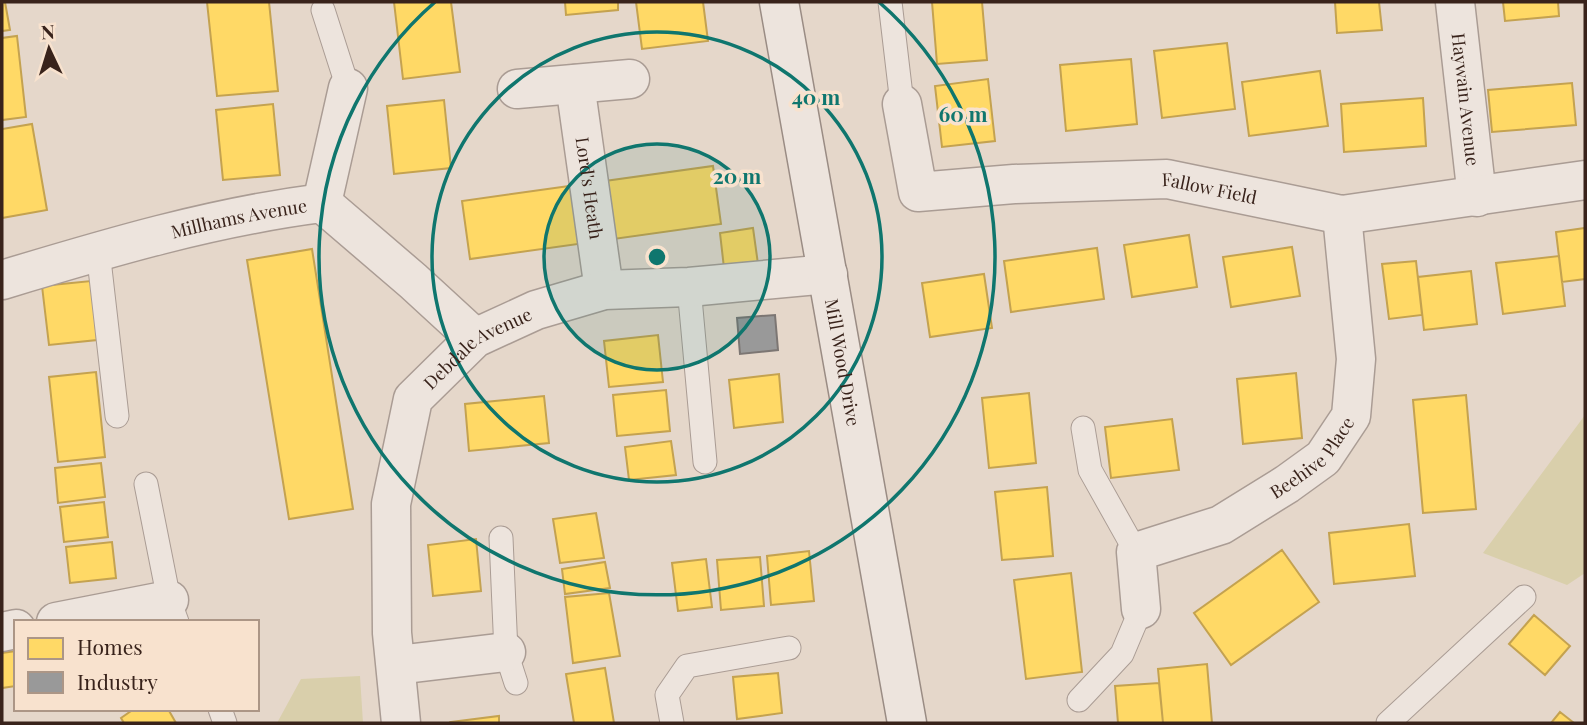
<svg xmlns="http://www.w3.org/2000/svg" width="1587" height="725" font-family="'Playfair Display',serif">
	<rect width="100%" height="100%" fill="#e5d7ca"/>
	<path fill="#d9cfab" d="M1585 415V573L1567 585 1483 553Z
		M360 676 363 723H277L301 679Z"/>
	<path fill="#ffd966" stroke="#c4a250" stroke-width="2" d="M2 2H5L10 30 2 31Z
		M207 2H269L278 91 217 96Z
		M394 2H451L460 72 403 79Z
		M565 2H618V10L566 15Z
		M636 2H703L708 41 642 49Z
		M932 2H982L987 60 937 64Z
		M1335 2H1379L1382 30 1337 33Z
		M1503 2H1558L1559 16 1505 21Z
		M17 36 26 117 2 120V38Z
		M1227 43 1235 109 1162 118 1154 51Z
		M1131 59 1137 124 1066 131 1060 65Z
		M1320 71 1328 126 1249 136 1242 82Z
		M988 79 995 141 942 147 935 86Z
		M1572 83 1576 125 1492 132 1488 90Z
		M1423 98 1426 146 1344 152 1341 104Z
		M444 100 451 168 394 174 387 106Z
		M273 104 280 175 223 180 216 110Z
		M32 124 47 210 2 218V129Z
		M713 166 721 224 470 259 462 201Z
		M753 228 758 264 724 268 720 233Z
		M1585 228V279L1562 282 1556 232Z
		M1189 235 1197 287 1132 297 1124 245Z
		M1292 247 1300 296 1231 307 1223 257Z
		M1097 248 1104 299 1011 312 1004 261Z
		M312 249 353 509 289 519 247 260Z
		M1559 256 1565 306 1503 314 1496 263Z
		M1416 261 1422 315 1389 319 1382 264Z
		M1471 271 1477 324 1424 330 1418 277Z
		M984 274 992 328 930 337 922 283Z
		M91 281 97 340 49 345 42 286Z
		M658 335 663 382 609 387 604 341Z
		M96 372 105 457 58 462 49 377Z
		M1296 373 1302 438 1243 444 1237 379Z
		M779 374 783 422 734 428 729 380Z
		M666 390 670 431 617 436 613 395Z
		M1029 393 1036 463 989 468 982 398Z
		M1466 395 1476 509 1423 513 1413 400Z
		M544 396 549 443 469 451 465 404Z
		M1172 419 1179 470 1111 478 1105 427Z
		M671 441 676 475 629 480 625 447Z
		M101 463 105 497 58 503 55 468Z
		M1047 487 1053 556 1002 560 995 492Z
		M104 502 108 537 64 542 60 507Z
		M596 513 604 558 560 563 553 519Z
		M1409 524 1415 576 1334 584 1329 533Z
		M476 539 481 591 433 596 428 545Z
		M112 542 116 578 70 583 66 547Z
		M1282 550 1319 602 1231 665 1194 613Z
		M809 551 814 601 771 605 767 556Z
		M760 557 764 606 721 610 717 560Z
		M706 559 712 607 678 611 672 563Z
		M605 562 610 588 565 594 562 569Z
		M1071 573 1082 672 1026 679 1014 580Z
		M609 593 620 656 573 663 565 597Z
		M1534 615 1570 646 1545 675 1509 644Z
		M16 651V686L2 688V653Z
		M1207 664 1212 723H1163L1158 669Z
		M605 668 614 723H574L566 674Z
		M778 673 782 713 737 719 733 677Z
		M1159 683 1163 723H1118L1115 686Z
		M134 709H168L176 723H124L121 718Z
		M1560 712 1574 723H1551Z
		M499 716V723H452L451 722Z"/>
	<path fill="#999" stroke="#7c7673" stroke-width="2" d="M775 315 778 350 740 354 737 318Z"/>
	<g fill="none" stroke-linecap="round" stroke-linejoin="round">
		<g stroke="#aa9c94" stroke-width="25">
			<path id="lane" d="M890 2 902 104
				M323 10 348 88
				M98 251 117 416
				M689 287 705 462
				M1083 428 1090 470 1136 552
				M146 484 169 600 177 622
				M501 538 506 652 516 683
				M1079 700 1122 654 1141 609
				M220 709 225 723
				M672 723 667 695 687 666 789 648
				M1388 723 1524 597"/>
		</g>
		<g stroke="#aa9c94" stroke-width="41">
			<g id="street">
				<path id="s1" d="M1455 2 1477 197"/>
				<path id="s2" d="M575 84 604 290"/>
				<path d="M517 89 630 79"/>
				<path id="s3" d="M902 104 918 192 1014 184 1167 179 1342 215 1585 180"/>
				<path d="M322 203 348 88"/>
				<path id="s4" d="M2 280C108 248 212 217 322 203L413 281 475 338"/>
				<path id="s5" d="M1141 609 1136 552 1221 525 1287 484 1323 458 1351 416 1356 359 1342 215"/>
				<path d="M56 622 169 600"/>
				<path d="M2 632 16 629"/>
				<path d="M397 665 506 652"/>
				<path id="s6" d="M401 723 392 633 391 504 413 399 475 338 536 310 604 290 689 287 828 274"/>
			</g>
		</g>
		<g stroke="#9a8c84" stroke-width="41">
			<g id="secondary">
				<path id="s7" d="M779 2 907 723"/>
			</g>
		</g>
		<use href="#lane" stroke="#ede4dd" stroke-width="23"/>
		<use href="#street" stroke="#ede4dd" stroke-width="38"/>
		<use href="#secondary" stroke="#ede4dd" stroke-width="38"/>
	</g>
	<circle cx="657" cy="257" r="113" fill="#0f766e" fill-opacity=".12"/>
	<g fill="none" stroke="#0f766e" stroke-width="3.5">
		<circle cx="657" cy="257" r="113"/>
		<circle cx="657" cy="257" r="225"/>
		<path d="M879 2A338 338 0 1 1 435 2"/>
	</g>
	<g text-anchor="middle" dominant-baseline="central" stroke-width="7" stroke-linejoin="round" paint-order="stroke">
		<g font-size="18" fill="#39231b" stroke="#f8e2ce">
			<text stroke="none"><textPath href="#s1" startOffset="98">Haywain Avenue</textPath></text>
			<text stroke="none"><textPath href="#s2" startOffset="105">Lord's Heath</textPath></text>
			<text stroke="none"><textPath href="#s3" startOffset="382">Fallow Field</textPath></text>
			<text stroke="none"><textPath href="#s4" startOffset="245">Millhams Avenue</textPath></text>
			<text stroke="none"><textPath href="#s6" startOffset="410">Debdale Avenue</textPath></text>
			<text stroke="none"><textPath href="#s7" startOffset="366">Mill Wood Drive</textPath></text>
			<text stroke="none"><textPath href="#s5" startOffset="261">Beehive Place</textPath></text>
		</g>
	</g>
	<circle cx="657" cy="257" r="10" fill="#0f766e" stroke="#f8e2ce" stroke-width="3.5"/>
	<g font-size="21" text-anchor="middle" font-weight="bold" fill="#0f766e" stroke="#f8e2ce" stroke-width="7" stroke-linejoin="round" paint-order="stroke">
		<text x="816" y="105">40 m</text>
		<text x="963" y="122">60 m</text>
		<text x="737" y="184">20 m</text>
	</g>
	<rect width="1587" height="725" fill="none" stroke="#39231b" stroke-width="7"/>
	<rect x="14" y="620" width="245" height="91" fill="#f8e2ce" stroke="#ac9686" stroke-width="2"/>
	<rect x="28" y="638" width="35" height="21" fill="#ffd966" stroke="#ac9686" stroke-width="2"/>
	<text x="77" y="655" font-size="21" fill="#39231b">Homes</text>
	<rect x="28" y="672" width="35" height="21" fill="#999999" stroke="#ac9686" stroke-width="2"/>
	<text x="77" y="690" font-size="21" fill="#39231b">Industry</text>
	<g transform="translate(49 49) rotate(356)" stroke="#f8e2ce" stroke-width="5" paint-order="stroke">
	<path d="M0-5L12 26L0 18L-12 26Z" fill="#39231b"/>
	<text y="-10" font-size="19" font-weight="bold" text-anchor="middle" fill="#39231b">N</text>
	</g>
</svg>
